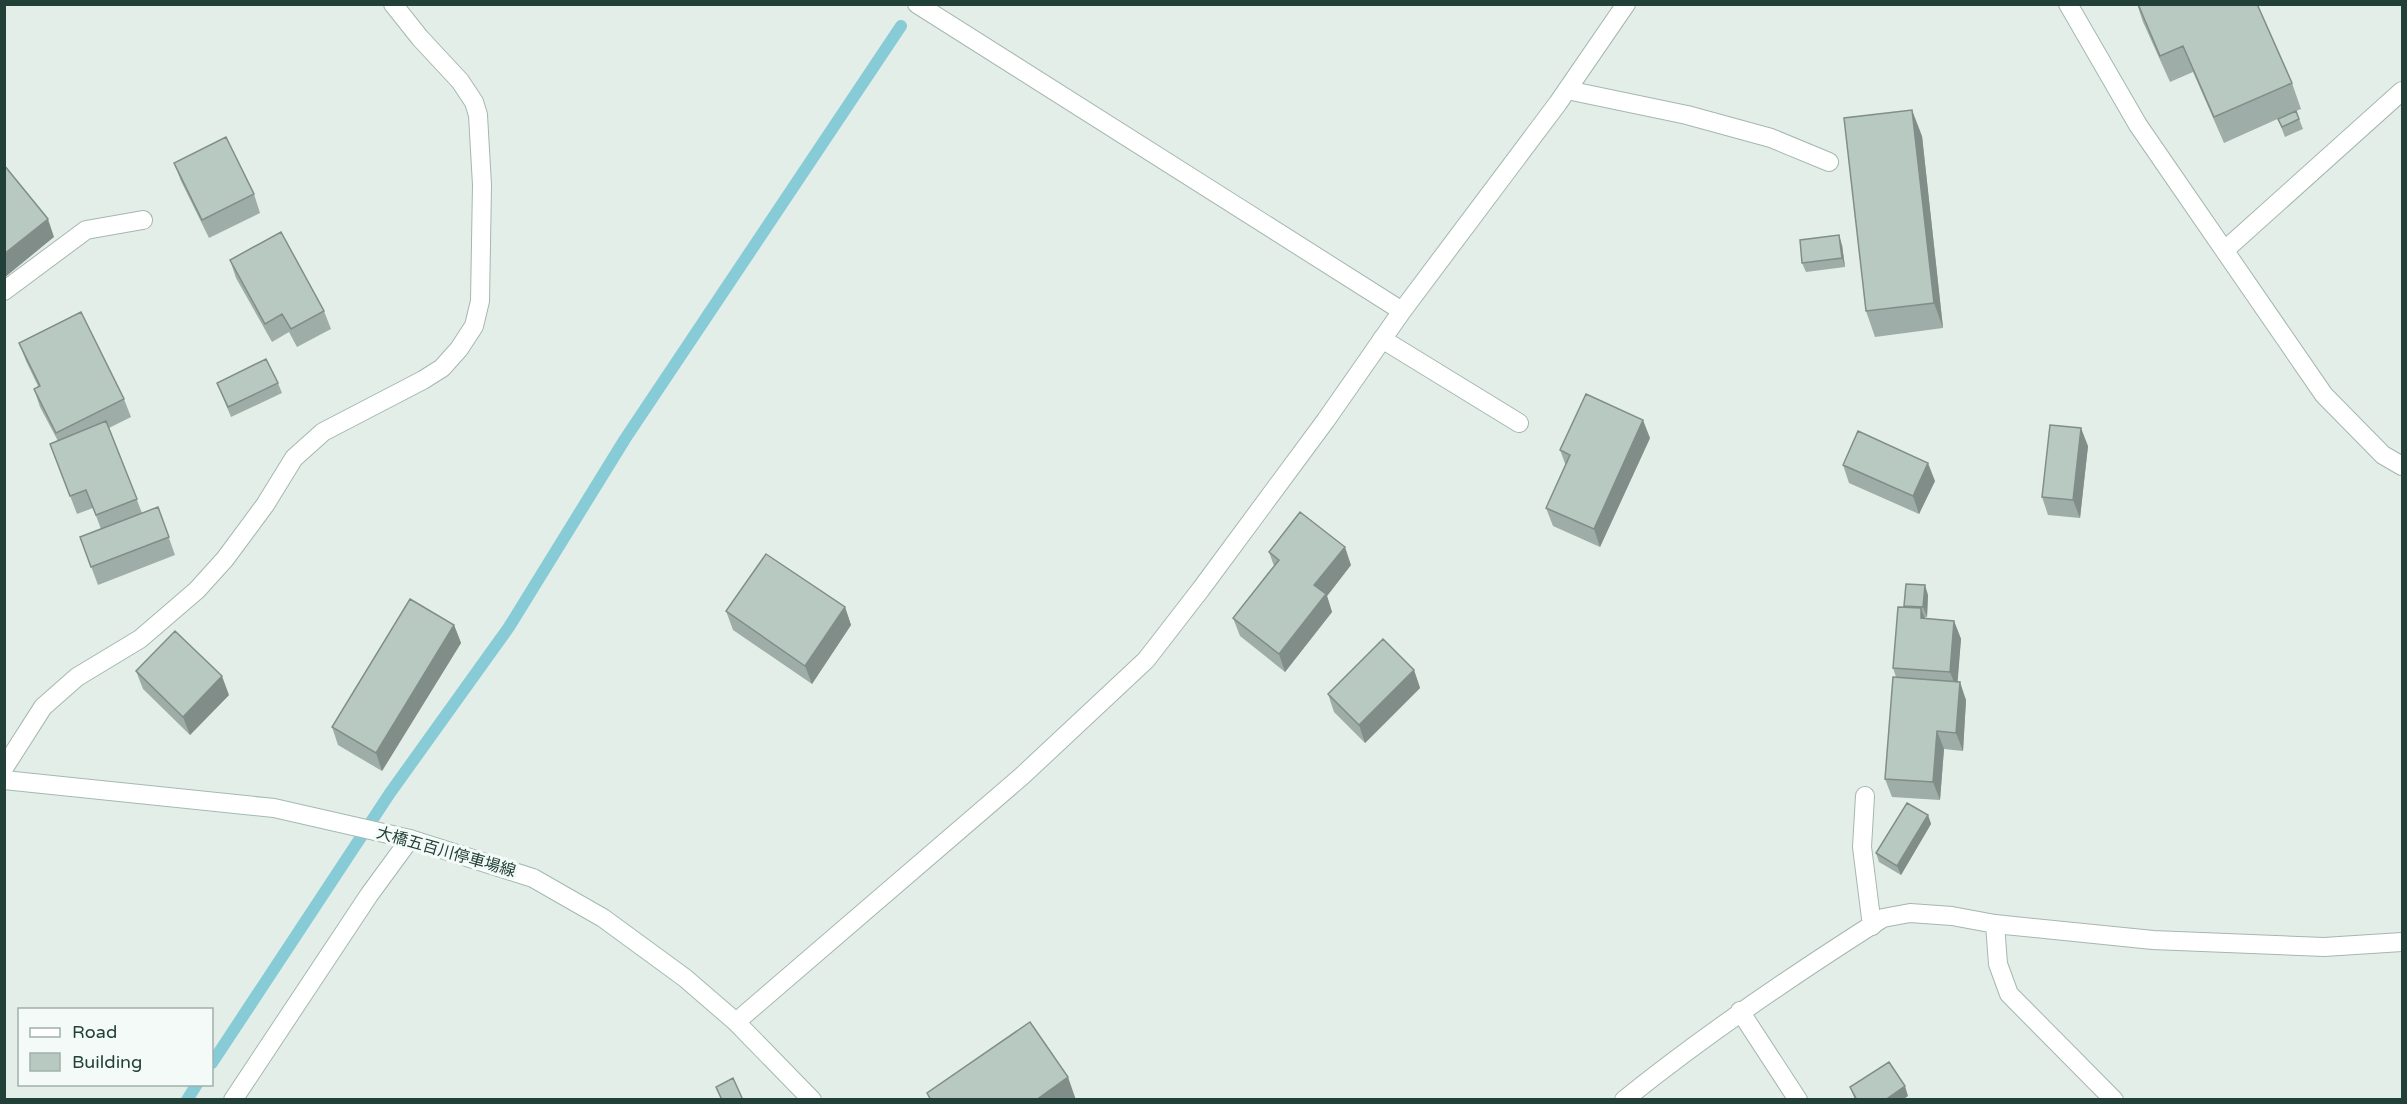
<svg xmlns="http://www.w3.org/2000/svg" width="2407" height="1104" font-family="'Varela Round','Noto Sans JP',sans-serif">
	<rect width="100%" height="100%" fill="#e3eee9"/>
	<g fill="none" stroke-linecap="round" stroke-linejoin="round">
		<path stroke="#87cbd7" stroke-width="12" d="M212 1063 390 793 509 627 625 439 901 26
			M187 1100 197 1084"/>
		<g stroke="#a5b7b0" stroke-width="20">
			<path id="service" d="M1567 90 1687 115 1771 138 1829 162
				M1382 339 1519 423
				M1865 796 1862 847 1872 926
				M1740 1011 1798 1100"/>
		</g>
		<g stroke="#a5b7b0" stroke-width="20">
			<path id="minor" d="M917 4 1402 311
				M2068 4 2138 125 2324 395 2383 455 2402 466
				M2225 250 2402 91
				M4 291 86 230 143 220
				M4 768 43 707 77 677 140 639 197 590 225 559 265 505 294 458 323 432 423 380 442 368 459 349 474 326 480 301 482 185 478 115 474 102 460 81 420 38 393 4
				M1995 924 1998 964 2009 994 2114 1100
				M736 1022 1022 776 1146 660 1201 589 1326 420 1402 311 1558 103 1626 4
				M233 1100 369 895 410 839
				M1624 1100C1707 1033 1793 975 1883 918L1910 913 1952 916 1995 924 2153 940 2324 947 2402 942"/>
		</g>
		<g stroke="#a0bbb1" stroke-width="20">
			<path id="secondary" d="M4 780 274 808 410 839 533 878 603 918 685 978 736 1022 812 1100"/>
		</g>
		<use href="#service" stroke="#fff" stroke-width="18"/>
		<use href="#minor" stroke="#fff" stroke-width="18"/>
		<use href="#secondary" stroke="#fff" stroke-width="18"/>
	</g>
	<path fill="#9eada7" d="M2137 4H2257L2292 83 2301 109 2296 111 2303 129 2285 137 2278 119 2293 112 2224 143 2193 72 2170 82 2143 22Z
		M1922 136 1943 328 1875 337 1866 311Z
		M174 163 254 194 260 213 209 238 181 181Z
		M1842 245 1845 267 1806 272 1802 263Z
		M230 260 324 311 331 329 297 347 289 332 272 342 236 278Z
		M19 343 124 399 131 417 109 428 142 513 158 507 175 555 98 585 80 537 101 529 93 508 77 514 50 444 58 441 40 407 34 389 38 386 26 361Z
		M217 383H278L282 393 231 417Z
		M1650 438 1600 547 1553 526 1546 508 1566 466 1560 450Z
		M2088 446 2080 518 2048 515 2042 497Z
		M1843 465 1935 481 1919 514 1849 483Z
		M1269 552 1351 565 1327 596 1332 612 1285 672 1240 636 1233 618 1274 566Z
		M1928 595 1927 617H1925V619L1954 621 1961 639 1957 682 1966 700 1963 751 1944 749 1940 800 1892 797 1885 779 1896 677 1893 668 1905 607Z
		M845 607 851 625 812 684 733 630 726 611Z
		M454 625 461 643 382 771 338 745 332 727Z
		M1414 670 1420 688 1365 743 1334 712 1328 694Z
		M136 671 229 695 190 735 143 689Z
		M1928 815 1931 824 1901 875 1879 862 1876 853Z
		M1850 1087 1908 1096 1902 1100H1855Z"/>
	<path fill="#818d88" d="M1912 110 1922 136 1943 328 1934 303Z
		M48 219 54 237 4 278V254Z
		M1839 235 1842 245 1845 267 1842 258Z
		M1643 420 1650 438 1600 547 1594 529Z
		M2081 428 2088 446 2080 518 2073 500Z
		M1928 463 1935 481 1919 514 1913 496Z
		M1345 547 1351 565 1327 596 1332 612 1285 672 1279 654 1314 585Z
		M1925 585 1928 595 1927 617 1923 607Z
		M845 607 851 625 812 684 805 666Z
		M1921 608 1928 626 1921 618Z
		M1954 621 1961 639 1957 690 1950 672Z
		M454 625 461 643 382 771 376 753Z
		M1414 670 1420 688 1365 743 1359 725Z
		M222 676 229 695 190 735 183 717Z
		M1960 682 1966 700 1963 751 1956 733Z
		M1937 731 1944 749 1940 800 1933 782Z
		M1928 815 1931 824 1901 875 1897 866Z
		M1068 1077 1076 1100H1036Z
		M1905 1086 1908 1096 1902 1100H1885Z"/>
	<path fill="#b8c9c2" stroke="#818d88" stroke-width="1.5" d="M2138 4H2257L2292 83 2214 117 2183 46 2160 56Z
		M1912 110 1934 303 1866 311 1844 118Z
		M2296 111 2299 119 2282 127 2278 119Z
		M226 137 254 194 202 220 174 163Z
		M4 165 48 219 4 254Z
		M281 232 324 311 291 329 282 314 265 324 230 260Z
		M1839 235 1842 258 1802 263 1800 240Z
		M81 312 124 399 56 433 34 389 40 386 19 343Z
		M266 359 278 383 228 407 217 383Z
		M1586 394 1643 420 1594 529 1546 508 1570 455 1560 450Z
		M106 421 137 499 96 515 86 490 70 496 50 444Z
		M2050 425 2081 428 2073 500 2042 497Z
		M1858 431 1928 463 1913 496 1843 465Z
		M158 507 169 537 91 567 80 537Z
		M1300 512 1345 547 1314 585 1326 594 1279 654 1233 618 1279 560 1269 552Z
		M766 554 845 607 805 666 726 611Z
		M1906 584 1925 585 1923 607 1904 606Z
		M410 599 454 625 376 753 332 727Z
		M1898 607 1921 608V618L1954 621 1950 672 1893 668Z
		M175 631 222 676 183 717 136 671Z
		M1383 639 1414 670 1359 725 1328 694Z
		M1893 677 1960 682 1956 733 1937 731 1933 782 1885 779Z
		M1907 803 1928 815 1897 866 1876 853Z
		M1030 1022 1068 1077 1036 1100H931L927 1093Z
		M1889 1062 1905 1086 1885 1100H1857L1850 1087Z
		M733 1078 743 1100H722L716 1087Z"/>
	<g text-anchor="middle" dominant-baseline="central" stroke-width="6" stroke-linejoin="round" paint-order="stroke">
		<g font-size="16" fill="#214138" stroke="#f4faf7">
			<text transform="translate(446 852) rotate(16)">大橋五百川停車場線</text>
		</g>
	</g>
	<rect width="2407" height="1104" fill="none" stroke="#214138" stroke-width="12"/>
	<rect x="18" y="1008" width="195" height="78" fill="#f4faf7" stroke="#a0b0ab" stroke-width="1.5"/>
	<rect x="30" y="1028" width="30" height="9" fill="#ffffff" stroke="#a0b0ab" stroke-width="1.5"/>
	<text x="72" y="1038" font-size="18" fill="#214138">Road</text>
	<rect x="30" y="1053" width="30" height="18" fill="#b8c9c2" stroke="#a0b0ab" stroke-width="1.5"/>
	<text x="72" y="1068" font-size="18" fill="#214138">Building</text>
</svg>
